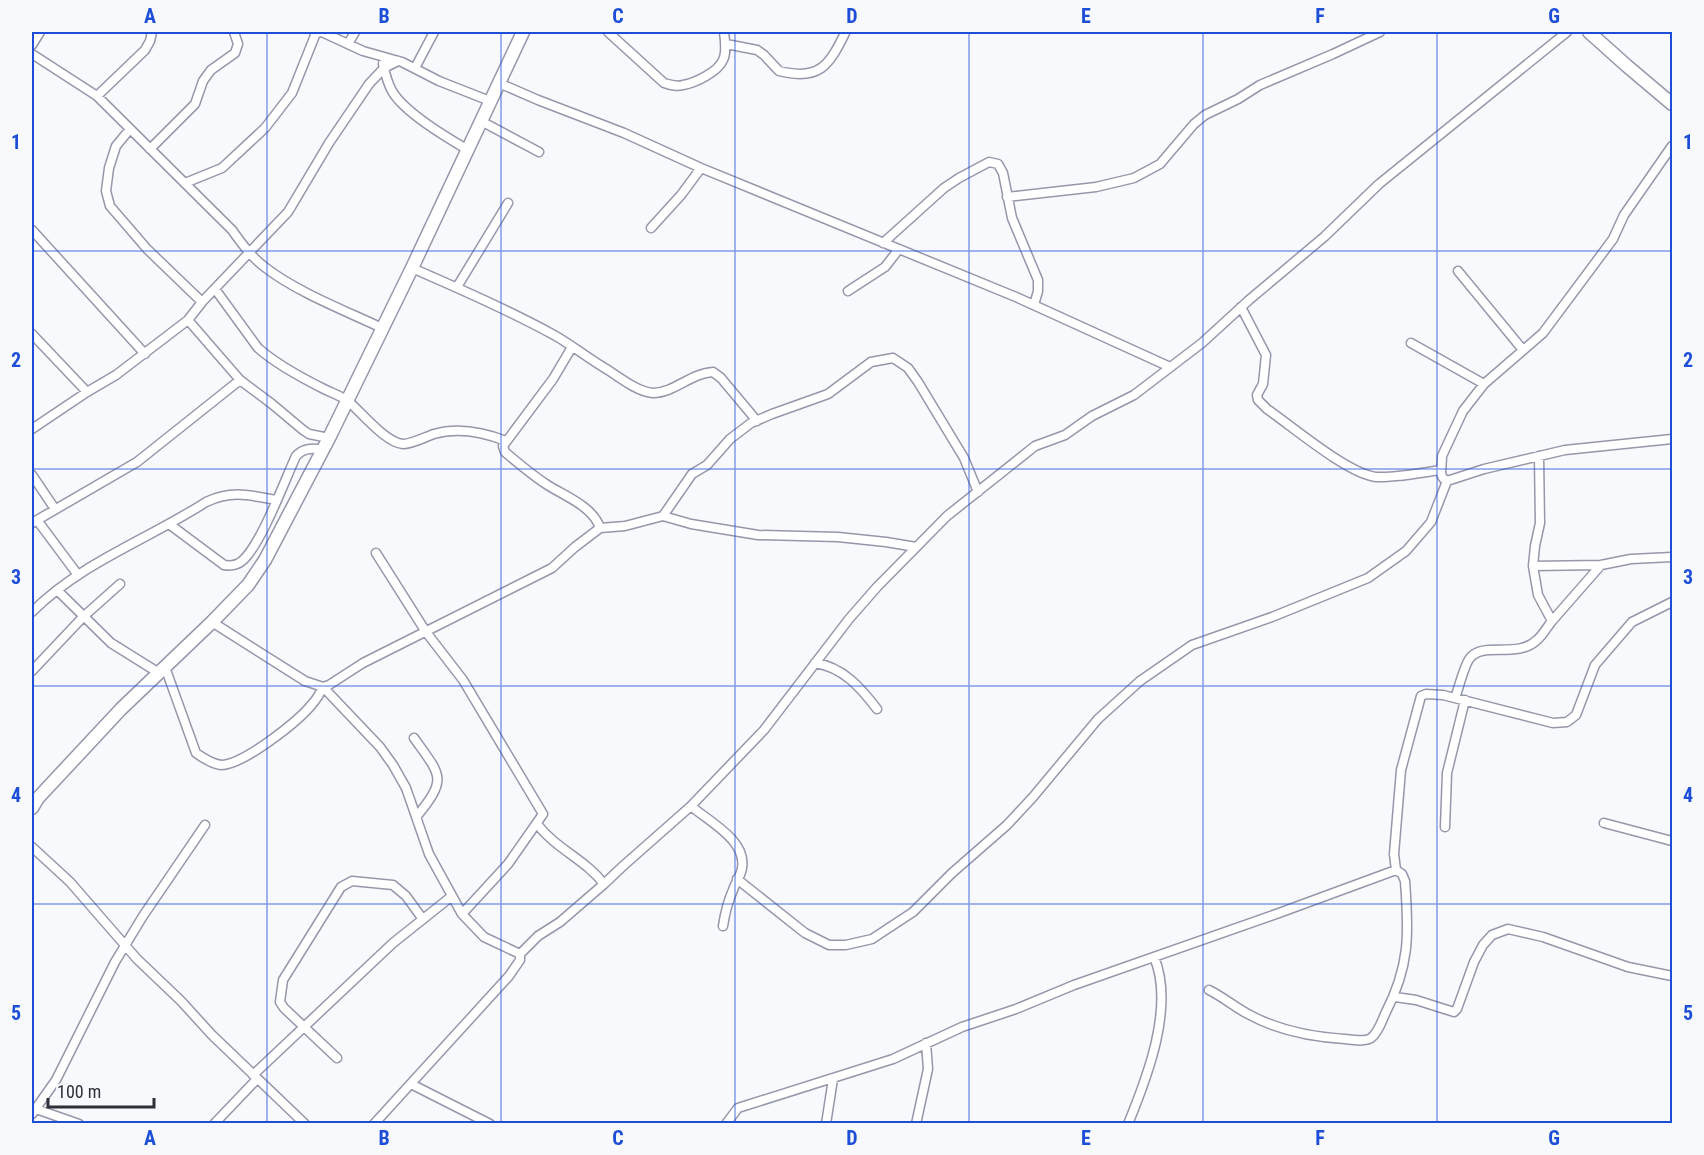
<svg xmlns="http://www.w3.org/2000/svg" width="1704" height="1155" font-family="'Roboto Condensed',sans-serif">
	<rect width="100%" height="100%" fill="#f8f9fd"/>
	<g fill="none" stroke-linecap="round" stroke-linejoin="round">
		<g stroke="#9597aa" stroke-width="11">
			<path id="minor" d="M314 32 316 33 322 32 363 51 402 62 439 81 490 101
				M608 32 664 83C671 85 676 87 683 85 695 83 718 72 723 60 727 52 725 40 724 32
				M348 44 355 32
				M726 44 757 50 764 55 779 71C819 81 829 66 845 33
				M32 45 40 32
				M32 54 97 96 232 230C242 244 252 258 266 268 297 292 346 311 382 328
				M383 64C385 73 387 82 392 91 404 112 446 137 468 150
				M415 68 434 32
				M499 83 538 100 624 133 701 168 1016 297 1170 367
				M97 96 145 50 150 41 152 32
				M481 121 539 152
				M130 129 116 146 109 168 106 191 110 206 147 249 202 302
				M1672 146 1624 215 1613 239 1543 333 1484 384 1463 411 1442 456 1441 474 1443 478 1447 481 1484 469 1565 450 1672 439
				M150 149 195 104 203 81 211 70 235 53 238 44 234 32
				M185 183 222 168 265 128 292 93 316 33
				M1007 197 1096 187 1134 178 1160 164 1194 124 1205 115 1238 99 1260 85 1333 54 1380 32
				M651 228 681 195 701 168
				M32 230 145 354
				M883 243 944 188 959 178 989 162 998 164 1003 173 1012 218 1038 280V291L1034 305
				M412 268C460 289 508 310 554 335 572 345 589 359 608 370 620 378 638 392 653 393 674 393 691 373 713 372L721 378 757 421
				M1458 271 1523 350
				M457 287 508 203
				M215 289 258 348C275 363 304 379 324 389 332 393 342 396 349 402 361 412 386 443 403 444 412 444 425 437 434 434 458 427 483 432 506 441
				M848 291 885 267 899 249
				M1241 307 1266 355 1263 384 1257 395 1258 400 1267 409C1293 427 1348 474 1376 477 1394 478 1422 473 1440 470
				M188 320 240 380 272 404 303 430 309 434 329 438
				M32 334 87 392
				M1411 343 1484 384
				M572 347 553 379 503 446 505 452C518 463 532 475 546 484 564 496 593 506 600 528
				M32 429 87 392 116 375 188 320 202 302 288 212 329 143 369 84 384 68 398 61
				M32 475 55 509
				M663 516 691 524 758 535 838 537 886 542 916 547
				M37 520 78 575
				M32 523 137 462 240 380
				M169 524 224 565C230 566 236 566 242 561 261 545 284 482 296 456 304 447 312 449 323 449
				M376 553 426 632 463 680 543 814 508 864 462 914
				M1533 566 1601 565 1631 559 1672 557
				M57 590 111 643 159 673
				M32 612C80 563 149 539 206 502 232 490 249 495 276 500
				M1552 621 1601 565
				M212 622 305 681 323 687 380 747 393 765 406 788 429 854 462 914 484 937 520 954
				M815 663C843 667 861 688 877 709
				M165 667 196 753C203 758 212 764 221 765 243 765 299 721 313 703 317 699 320 693 323 687L329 685 363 663 552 568 575 547 600 528 625 526 663 516 692 474 707 465 730 439 751 423 772 414 828 394 871 362 893 358 908 368 918 382 964 458 978 492
				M32 671 83 617 120 584
				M1455 698C1459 688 1464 665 1470 658 1483 641 1517 659 1537 640 1543 635 1547 627 1552 621L1538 595 1533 566 1535 546 1540 523 1539 456
				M414 738C441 776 448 778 417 816
				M691 806C708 821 747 840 742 868 741 876 735 883 733 890 728 901 725 913 723 926
				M1604 823 1672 841
				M537 824C556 849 586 860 604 884
				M1445 827 1447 773 1465 700
				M32 847 70 882 137 959 181 1001 212 1035 305 1124
				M737 879 805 933 829 945H846L872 939 913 912 952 873 1007 825 1033 797 1098 719 1140 681 1192 645 1272 617 1368 578 1406 551 1431 522 1447 481
				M1209 990C1223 997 1235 1007 1248 1014 1277 1030 1311 1037 1345 1039 1353 1040 1365 1042 1371 1038 1378 1033 1382 1021 1385 1014 1410 966 1409 934 1405 881L1402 874 1396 870 1394 854 1401 770 1421 696 1426 694 1443 695 1553 723 1567 722 1576 715 1595 665 1632 622 1672 602
				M1395 997 1416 1000 1454 1012 1457 1009 1474 962 1483 945 1492 935 1508 929 1543 937 1628 967 1672 976
				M337 1058 284 1008 280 1002 283 980 341 887 352 881 393 885 406 896 422 918
				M253 1075 393 943 452 896
				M411 1084 490 1124
				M36 1109 79 1124
				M32 1114 56 1080 115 962 143 916 205 825
				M214 1124 257 1079
				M374 1124 509 976 520 960V954L538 936 560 922 604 884 623 866 691 806 764 730 849 619 877 587 947 516 1035 446 1065 435 1092 416 1134 395 1202 343 1249 300 1324 237 1379 184 1567 32
				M726 1124 738 1108 893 1059 962 1027 1016 1009 1074 985 1279 913 1396 870
				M826 1124 833 1079
				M916 1124 928 1069 926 1043
				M1128 1124C1147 1078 1175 1006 1154 957"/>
		</g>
		<g stroke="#9597aa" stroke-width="15">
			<path id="secondary" d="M1589 32 1627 66 1672 104
				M32 808 38 798 121 709 212 622 248 585 265 560 329 438 412 268 523 32"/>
		</g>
		<use href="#minor" stroke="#fff" stroke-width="8"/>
		<use href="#secondary" stroke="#fff" stroke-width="12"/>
	</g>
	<path fill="none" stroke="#1d4ed8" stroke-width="1.5" stroke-opacity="0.55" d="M267 32V1124M501 32V1124M735 32V1124M969 32V1124M1203 32V1124M1437 32V1124M32 251H1672M32 469H1672M32 686H1672M32 904H1672"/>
	<rect width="1704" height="1155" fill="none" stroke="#f8f9fd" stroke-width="66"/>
	<path d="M48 1098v9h106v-9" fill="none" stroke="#2e2f37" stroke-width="3"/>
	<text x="57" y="1098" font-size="18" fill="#2e2f37" stroke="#f8f9fd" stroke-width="4.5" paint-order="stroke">100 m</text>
	<rect x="33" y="33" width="1638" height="1089" fill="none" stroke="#1d4ed8" stroke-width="2"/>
	<g font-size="20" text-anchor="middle" font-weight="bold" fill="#1d4ed8">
		<text x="150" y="23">A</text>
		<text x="384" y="23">B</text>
		<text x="618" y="23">C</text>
		<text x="852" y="23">D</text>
		<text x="1086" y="23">E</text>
		<text x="1320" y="23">F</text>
		<text x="1554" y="23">G</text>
		<text x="16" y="149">1</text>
		<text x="1688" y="149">1</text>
		<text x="16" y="367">2</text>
		<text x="1688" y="367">2</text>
		<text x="16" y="584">3</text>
		<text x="1688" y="584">3</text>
		<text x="16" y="802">4</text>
		<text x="1688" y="802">4</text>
		<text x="16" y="1020">5</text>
		<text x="1688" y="1020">5</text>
		<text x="150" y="1145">A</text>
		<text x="384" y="1145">B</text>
		<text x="618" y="1145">C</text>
		<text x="852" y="1145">D</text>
		<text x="1086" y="1145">E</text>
		<text x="1320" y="1145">F</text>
		<text x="1554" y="1145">G</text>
	</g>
</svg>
